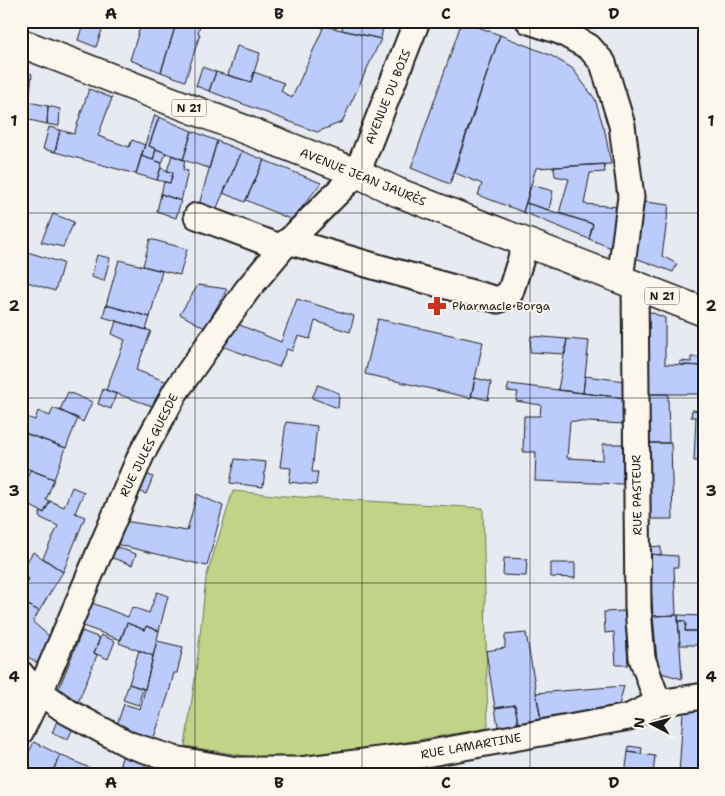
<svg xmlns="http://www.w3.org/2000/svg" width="725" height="796" font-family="'Shantell Sans',sans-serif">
	<rect width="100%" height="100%" fill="#e8eaf1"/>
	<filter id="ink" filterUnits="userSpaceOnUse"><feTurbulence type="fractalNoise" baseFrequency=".02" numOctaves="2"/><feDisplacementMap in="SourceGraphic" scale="10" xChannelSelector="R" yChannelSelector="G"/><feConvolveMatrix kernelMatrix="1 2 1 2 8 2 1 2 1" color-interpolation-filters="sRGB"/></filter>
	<g filter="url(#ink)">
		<path fill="#c2d387" stroke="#6f7852" d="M233 491 285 496 483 508 488 728 318 757H252L185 746 196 672 206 578Z"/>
		<path fill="#bbccfc" stroke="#1c1c1c" d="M84 21H105L96 47 78 40Z
			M142 21H177L161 72 130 60Z
			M177 21H201L198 33 200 34 185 81 161 72Z
			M343 21H384L381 39 342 30Z
			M462 21 500 35 450 184 411 168Z
			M324 26 381 39 342 122 317 132 209 91 216 72 251 82 254 72 284 83 281 91 292 98Z
			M500 35 550 55 572 68 595 99 605 132 611 164 536 168 523 212 478 195 482 184 453 172Z
			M237 46 260 53 251 82 228 75Z
			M202 67 216 72 209 91 196 86Z
			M21 70 32 74 29 102 48 106 47 124 21 118Z
			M89 89 112 98 98 136 129 147 132 140 145 145 136 174 55 152 60 130 74 134Z
			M48 106 60 109 59 126 47 124Z
			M155 115 159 117 149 146 156 149 153 160 141 156Z
			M159 117 192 131 183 160 149 146Z
			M49 127 60 130 55 152 43 149Z
			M192 131 217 141 209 168 183 160Z
			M217 141 242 151 215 212 199 205Z
			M156 149 166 153 162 163 153 160Z
			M242 151 264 160 245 202 223 193Z
			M172 155 185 160 183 170 188 171 181 201 161 194 164 182 170 183 173 173 167 171Z
			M141 156 162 163 157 180 136 174Z
			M264 160 321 183 292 220 246 200Z
			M604 164 605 172 590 173 584 204 620 207 614 249 589 239 593 224 559 213 569 179 555 176 554 167Z
			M161 168 173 173 170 183 157 180Z
			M531 185 553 191 549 210 526 203Z
			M161 194 181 201 176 218 157 211Z
			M638 201 669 205 662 256 677 264 673 272 633 257Z
			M526 203 593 224 589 239 523 212Z
			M53 214 74 222 63 247 41 242Z
			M150 239 187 249 180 275 143 266Z
			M21 250 63 263 55 291 21 280Z
			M97 255 110 258 104 281 91 277Z
			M119 260 162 271 150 317 106 305Z
			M198 285 227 289 205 328 180 314Z
			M297 299 354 316 350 332 315 321 310 339 298 336 292 351 287 349 279 367 219 345 235 323 281 342Z
			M106 305 150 317 146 330 103 317Z
			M643 309 665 318V364L704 366V394H644Z
			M378 319 483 342 471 398 365 374Z
			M116 321 151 331 136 370 170 383 155 407 106 390 125 340 112 334Z
			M531 336 567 339 565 354 530 352Z
			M567 339 589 341 583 393 558 390Z
			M691 357H704L703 366 680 365V361L691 362Z
			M585 376 625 381 624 398 583 393Z
			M475 378 491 382 488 400 471 396Z
			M509 384 624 398V424L570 421 567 458 603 460V444H623V484L535 481 536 452H523L524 416H540L541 405 516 401 518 392 507 391Z
			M318 385 339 393 338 408 312 398Z
			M103 389 116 394 111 409 98 404Z
			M68 392 92 402 83 422 60 410Z
			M644 394H668L669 443H645Z
			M53 408 78 418 66 448 21 432V415L35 420 38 411 50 416Z
			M692 410 704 411V461H694L696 417H691Z
			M286 422 317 426 312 472H318L316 485 289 482 291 468 280 467Z
			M25 433 66 448 54 479 21 466V442Z
			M645 443H671L673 519H647Z
			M235 459 266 462 263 487 230 483Z
			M30 470 54 479 46 500 50 501 44 513 21 501V494Z
			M144 473 153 477 146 494 136 490Z
			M72 487 84 492 75 513 85 517 63 572 43 558 58 526 39 517 41 511 44 513 50 501 64 507Z
			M197 494 223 506 207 566 115 544 124 521 187 531Z
			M114 546 136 554 132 565 110 557Z
			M648 546 661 547V555L649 554Z
			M33 552 63 572 39 611 21 601V589L28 579 21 575V571Z
			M649 554 678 556V567H674L676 615 653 616Z
			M504 558 527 559 526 576 503 575Z
			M551 563H575V578L551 577Z
			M21 575 28 579 21 589Z
			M157 592 168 596 159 631 146 626 145 630 127 623 121 640 83 626 92 603 128 617 132 607 149 613Z
			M21 601 39 611 33 622 50 637 37 663 21 652Z
			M625 611 628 665H616L614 632 605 633 604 612Z
			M678 615 702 616 703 631H685L686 623 684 621H678Z
			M678 615 682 679 658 672 653 616Z
			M678 621H684L686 623 685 631H703L704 645H680Z
			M127 623 145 630 146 626 159 631 153 656 119 643Z
			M82 631 100 638 94 653 97 655 77 705 57 693Z
			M526 633 542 726 519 729 515 705 495 708 486 651 505 648V635Z
			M101 635 115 641 108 659 94 653Z
			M157 641 183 647 177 673H174L168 696 153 740 116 727 124 704 140 709Z
			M139 650 153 656 145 689 129 684Z
			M129 684 143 689 138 705 123 700Z
			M624 686 617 713 542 726 536 693Z
			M515 705 519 729 499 732 495 708Z
			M704 708V775H679L683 712Z
			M57 721 73 728 68 739 52 733Z
			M34 742 60 755 51 775H39L22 766Z
			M629 746 642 748 641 754 628 752Z
			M628 752 655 756 653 775H625Z
			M123 754 146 763 142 775H117Z
			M60 755 106 775H51Z
			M434 763 435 775H408V767Z
			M407 767 406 775H387V770Z"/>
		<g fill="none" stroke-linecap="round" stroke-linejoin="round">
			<g stroke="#1c1c1c" stroke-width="29">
				<path id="minor" d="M529 21 562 32 589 47 603 63 622 125 631 197 620 279
					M197 216 282 248
					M288 241 377 267 498 300 510 293 526 243
					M635 284 638 608 642 658 658 703
					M21 674 25 679 40 692 68 712 130 745 174 759 237 770H300L420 755 629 717 658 703 704 696
					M21 731 40 692 141 455 176 391 247 290 282 248 357 173 417 21"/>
			</g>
			<g stroke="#1c1c1c" stroke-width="31">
				<path id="major" d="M21 43 357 173 397 192 704 312"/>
			</g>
			<use href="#minor" stroke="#fbf7ec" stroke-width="25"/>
			<use href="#major" stroke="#fbf7ec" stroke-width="28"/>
		</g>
	</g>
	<path fill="none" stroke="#1c1c1c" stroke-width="1" stroke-opacity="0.55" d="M195 21V775M362 21V775M530 21V775M21 213H704M21 398H704M21 583H704"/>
	<defs>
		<g id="pharmacy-bare" transform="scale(1.5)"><path d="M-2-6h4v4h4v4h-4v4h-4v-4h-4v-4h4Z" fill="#c8321e" stroke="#fbf7ec" stroke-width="2.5" paint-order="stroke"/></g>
	</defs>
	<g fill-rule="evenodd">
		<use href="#pharmacy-bare" x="437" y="306"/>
	</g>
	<g text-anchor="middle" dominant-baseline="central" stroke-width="4" stroke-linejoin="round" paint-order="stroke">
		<g fill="#fbf7ec" stroke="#5f5e5a" stroke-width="1">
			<rect x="171.5" y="99.5" width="35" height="17" rx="4"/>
			<rect x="644.5" y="287.5" width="35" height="17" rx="4"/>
		</g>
		<g font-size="11" font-weight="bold" fill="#1c1c1c">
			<text x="189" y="108">N 21</text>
			<text x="662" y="296">N 21</text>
		</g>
		<g font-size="12" fill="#1c1c1c" stroke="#fbf7ec">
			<text transform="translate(388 97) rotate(-68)">AVENUE DU BOIS</text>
			<text transform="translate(363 177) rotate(22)">AVENUE JEAN JAURÈS</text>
			<text transform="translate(149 445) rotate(-63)">RUE JULES GUESDE</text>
			<text transform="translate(637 495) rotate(-91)">RUE PASTEUR</text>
			<text transform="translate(471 746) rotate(-10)">RUE LAMARTINE</text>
		</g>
		<g font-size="12" fill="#1c1c1c" stroke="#fbf7ec" text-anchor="start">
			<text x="452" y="306">Pharmacie Borga</text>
		</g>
	</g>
	<rect width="725" height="796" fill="none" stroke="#fbf7ec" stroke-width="55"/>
	<g transform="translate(652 724) rotate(276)" stroke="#fbf7ec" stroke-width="4" paint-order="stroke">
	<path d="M0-4L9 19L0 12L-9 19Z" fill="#1c1c1c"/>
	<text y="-8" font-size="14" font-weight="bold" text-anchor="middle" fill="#1c1c1c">N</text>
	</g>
	<rect x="28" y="28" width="670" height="740" fill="none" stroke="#1c1c1c" stroke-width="2"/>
	<g font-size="16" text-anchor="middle" font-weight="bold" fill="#1c1c1c">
		<text x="111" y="19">A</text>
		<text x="279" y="19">B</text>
		<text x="446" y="19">C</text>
		<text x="614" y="19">D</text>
		<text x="14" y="126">1</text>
		<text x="711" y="126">1</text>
		<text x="14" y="311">2</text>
		<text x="711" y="311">2</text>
		<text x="14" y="496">3</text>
		<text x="711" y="496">3</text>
		<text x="14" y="682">4</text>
		<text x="711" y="682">4</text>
		<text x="111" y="788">A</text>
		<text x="279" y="788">B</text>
		<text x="446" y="788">C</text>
		<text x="614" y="788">D</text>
	</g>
</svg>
